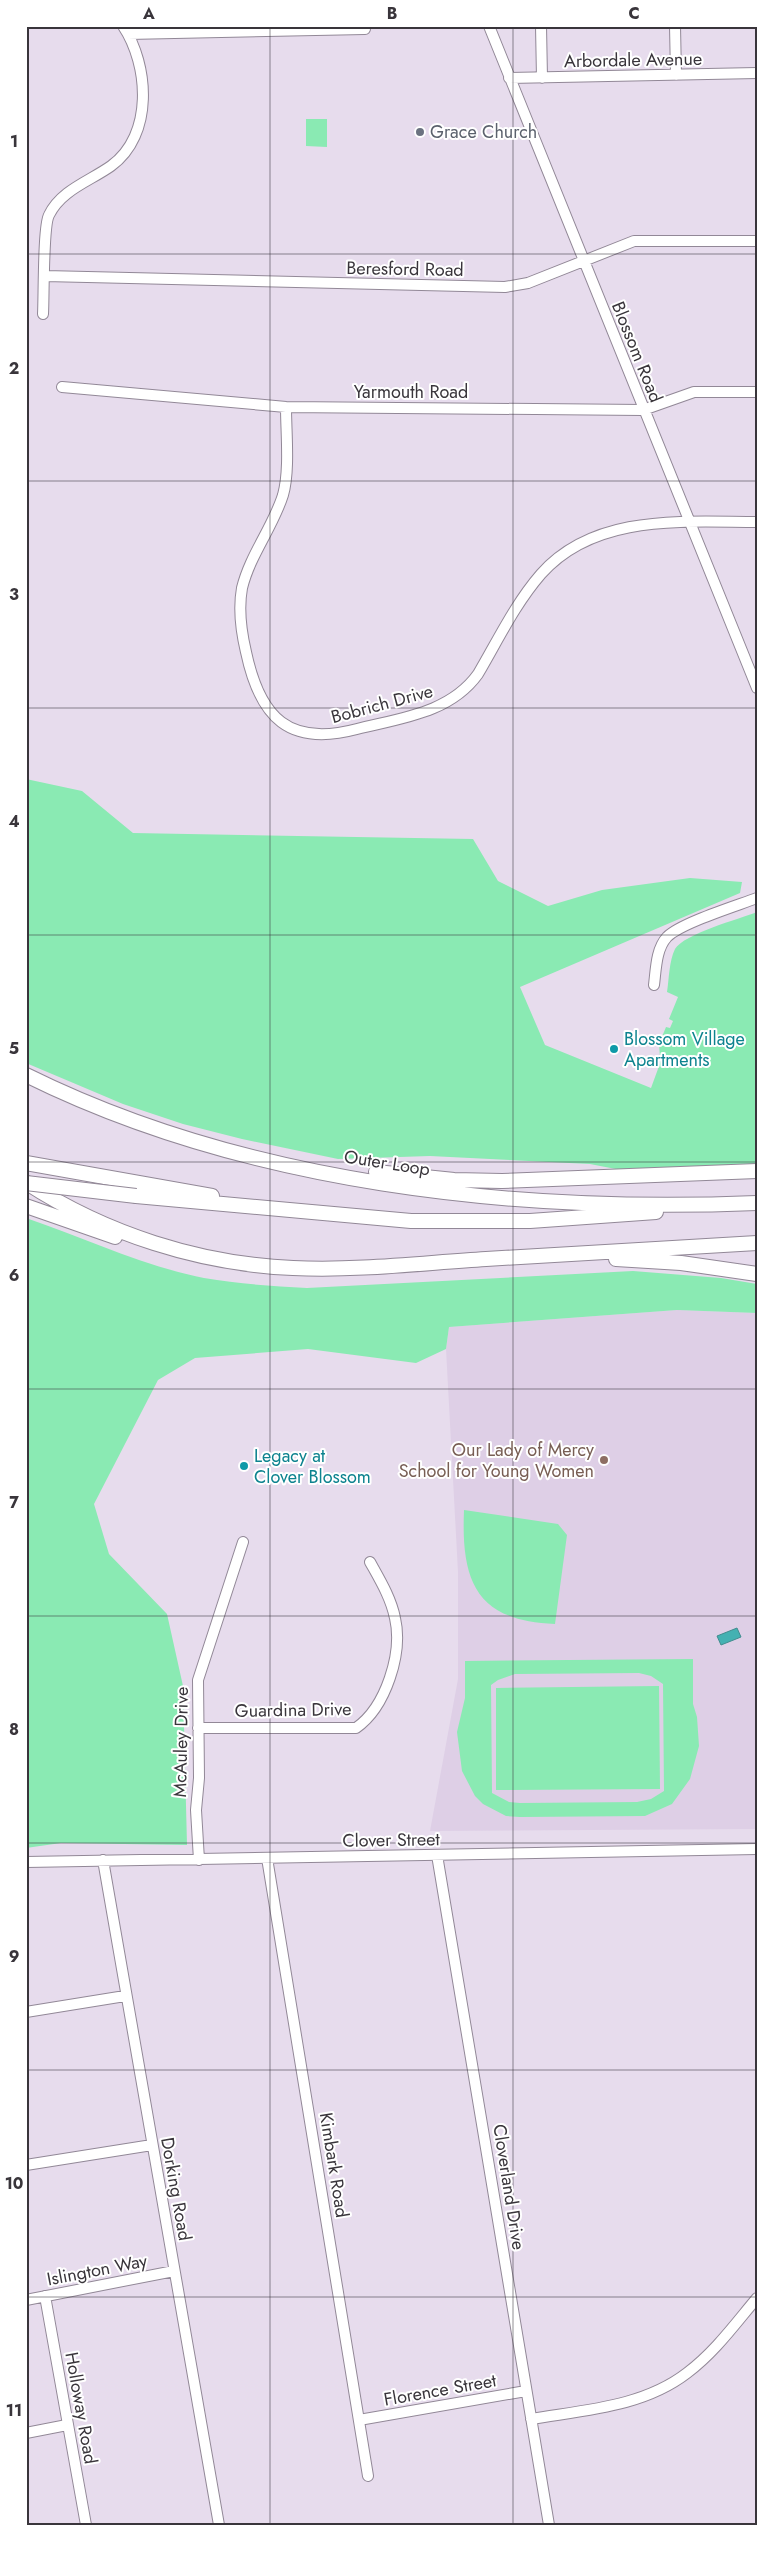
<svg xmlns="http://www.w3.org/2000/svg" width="783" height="2551" font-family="Jost,sans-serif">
	<rect width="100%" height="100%" fill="#e7dced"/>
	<path fill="#decfe6" d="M677 1310 757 1313V1829L430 1831 458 1679V1572L446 1349 449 1327Z"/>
	<path fill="#8aeab3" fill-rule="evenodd" d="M306 119H327V147L306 146Z
		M26 779 82 791 133 833 473 839 498 881 548 906 602 890 690 878 742 882 740 893 520 987 545 1045 651 1088 662 1058 660 1057 659 1044 666 1027 670 1028 673 1021 669 1019 678 997 667 992C669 979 669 961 675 949 684 934 739 919 757 912V1164L626 1171 590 1164 430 1156 338 1159 242 1139 183 1124 123 1104 26 1063Z
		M26 1218C85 1238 143 1266 204 1278 238 1284 272 1286 307 1288L633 1271 721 1278 757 1284V1313L677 1310 449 1327 446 1349 416 1363 308 1349 195 1358 158 1380 94 1504 109 1554 167 1614 183 1686 187 1845 61 1843 26 1848Z
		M464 1510 558 1524 567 1535 555 1624C476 1621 461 1581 464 1510Z
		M693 1659V1704L697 1717 699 1746 690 1779 672 1804 645 1816 520 1817 506 1816 483 1804 475 1796 462 1771 457 1732 465 1698V1661ZM639 1673 651 1676 663 1684 664 1791 651 1799 637 1802 520 1803 509 1802 492 1793 491 1685 498 1680 515 1674Z
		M659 1686 660 1789 496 1790V1688Z"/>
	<path fill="#44b1b2" stroke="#418c8e" d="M737 1628 741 1637 721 1645 717 1636Z"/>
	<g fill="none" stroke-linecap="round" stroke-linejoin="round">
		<g stroke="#928897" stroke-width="12">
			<path id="minor" d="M489 26 757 688
				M541 26 542 78
				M675 26 676 75
				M128 34 365 29 364 26
				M509 78 757 73
				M45 276 505 287 528 283 634 241H757
				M43 314C44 296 43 226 49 215 61 190 90 181 111 166 154 135 149 65 123 26
				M62 387 286 407 643 410 694 392H757
				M286 407C286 433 290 470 283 495 273 527 250 555 242 588 238 610 241 631 246 652 260 718 289 747 357 729 401 718 450 713 478 674 498 640 515 604 541 574 595 513 684 522 757 522
				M654 985C656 969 656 949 667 937 681 923 736 906 757 898
				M198 1728H356C386 1707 403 1653 395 1618 391 1598 380 1580 370 1562
				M437 1855 549 2525
				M267 1858 368 2476
				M103 1860 219 2525
				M199 1860 196 1810 199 1778 198 1680 243 1542
				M26 1862 757 1849
				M26 2012 125 1996
				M26 2165 152 2145
				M45 2296 86 2525
				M26 2300 174 2271
				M531 2419C584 2410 643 2407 687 2373 715 2352 735 2324 757 2298
				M359 2420 526 2391
				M26 2433 67 2425"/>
		</g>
		<g stroke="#928897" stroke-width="16">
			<path id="highway" d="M26 1075C246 1184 514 1213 757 1203
				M26 1163 212 1196
				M376 1172 454 1180 502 1181 757 1171
				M27 1183C106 1234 199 1264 293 1268 357 1271 422 1263 486 1259 576 1254 666 1248 757 1243
				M136 1196 411 1221H530L656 1212
				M26 1206 115 1237
				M616 1259 681 1263 757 1274"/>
		</g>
		<use href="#minor" stroke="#fff" stroke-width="10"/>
		<use href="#highway" stroke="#fff" stroke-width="14"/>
		<g stroke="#928897" stroke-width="16" stroke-linecap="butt">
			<path id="highway-bridge" d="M26 1183 136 1196"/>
		</g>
		<use href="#highway-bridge" stroke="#fff" stroke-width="14"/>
	</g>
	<path fill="none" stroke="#39353b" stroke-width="1" stroke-opacity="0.55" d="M270 26V2525M513 26V2525M26 254H757M26 481H757M26 708H757M26 935H757M26 1162H757M26 1389H757M26 1616H757M26 1843H757M26 2070H757M26 2297H757"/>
	<circle fill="#6b7280" stroke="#fff" stroke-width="2" cx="420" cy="132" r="5"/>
	<g fill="#0f9aa8" stroke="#fff" stroke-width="2">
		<circle cx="614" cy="1049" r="5"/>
		<circle cx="244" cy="1466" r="5"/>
	</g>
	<circle fill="#8d6e63" stroke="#fff" stroke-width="2" cx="604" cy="1460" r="5"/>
	<g text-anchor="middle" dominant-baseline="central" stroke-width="4" stroke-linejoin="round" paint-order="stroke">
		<g font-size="18" fill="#39353b" stroke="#fff">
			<text transform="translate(633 60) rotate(-1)">Arbordale Avenue</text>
			<text transform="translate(405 269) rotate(1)">Beresford Road</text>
			<text transform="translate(637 352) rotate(68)">Blossom Road</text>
			<text x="411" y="392">Yarmouth Road</text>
			<text transform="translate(382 704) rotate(-15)">Bobrich Drive</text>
			<text transform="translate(387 1163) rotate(9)">Outer Loop</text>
			<text transform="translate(293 1710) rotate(-1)">Guardina Drive</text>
			<text transform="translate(181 1742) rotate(-89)">McAuley Drive</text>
			<text transform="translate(391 1840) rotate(-1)">Clover Street</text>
			<text transform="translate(334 2165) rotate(81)">Kimbark Road</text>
			<text transform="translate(509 2187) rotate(81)">Cloverland Drive</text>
			<text transform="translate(176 2189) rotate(80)">Dorking Road</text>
			<text transform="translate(97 2270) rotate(-11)">Islington Way</text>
			<text transform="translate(440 2390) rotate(-10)">Florence Street</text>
			<text transform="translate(81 2408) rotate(80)">Holloway Road</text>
		</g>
		<g font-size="18" fill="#5b616d" stroke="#fff" text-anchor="start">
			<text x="430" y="132">Grace Church</text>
		</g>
		<g font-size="18" fill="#0d838f" stroke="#fff" text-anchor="start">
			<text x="624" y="1039">Blossom Village<tspan x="624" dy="21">Apartments</tspan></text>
			<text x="254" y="1456">Legacy at<tspan x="254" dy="21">Clover Blossom</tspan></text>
		</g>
		<g font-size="18" fill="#785e54" stroke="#fff" text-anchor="end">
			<text x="594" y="1450">Our Lady of Mercy<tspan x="594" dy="21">School for Young Women</tspan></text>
		</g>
	</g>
	<rect width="783" height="2551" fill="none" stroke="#ffffff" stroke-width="55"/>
	<rect x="28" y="28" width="728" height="2496" fill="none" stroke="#39353b" stroke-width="2"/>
	<g font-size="16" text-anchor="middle" font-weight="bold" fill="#39353b">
		<text x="149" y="19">A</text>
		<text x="392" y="19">B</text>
		<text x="634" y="19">C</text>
		<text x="14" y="147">1</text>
		<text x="14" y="374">2</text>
		<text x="14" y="600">3</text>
		<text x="14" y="827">4</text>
		<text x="14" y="1054">5</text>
		<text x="14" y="1281">6</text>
		<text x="14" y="1508">7</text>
		<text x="14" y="1735">8</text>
		<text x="14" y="1962">9</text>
		<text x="14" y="2189">10</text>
		<text x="14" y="2416">11</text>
	</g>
</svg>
